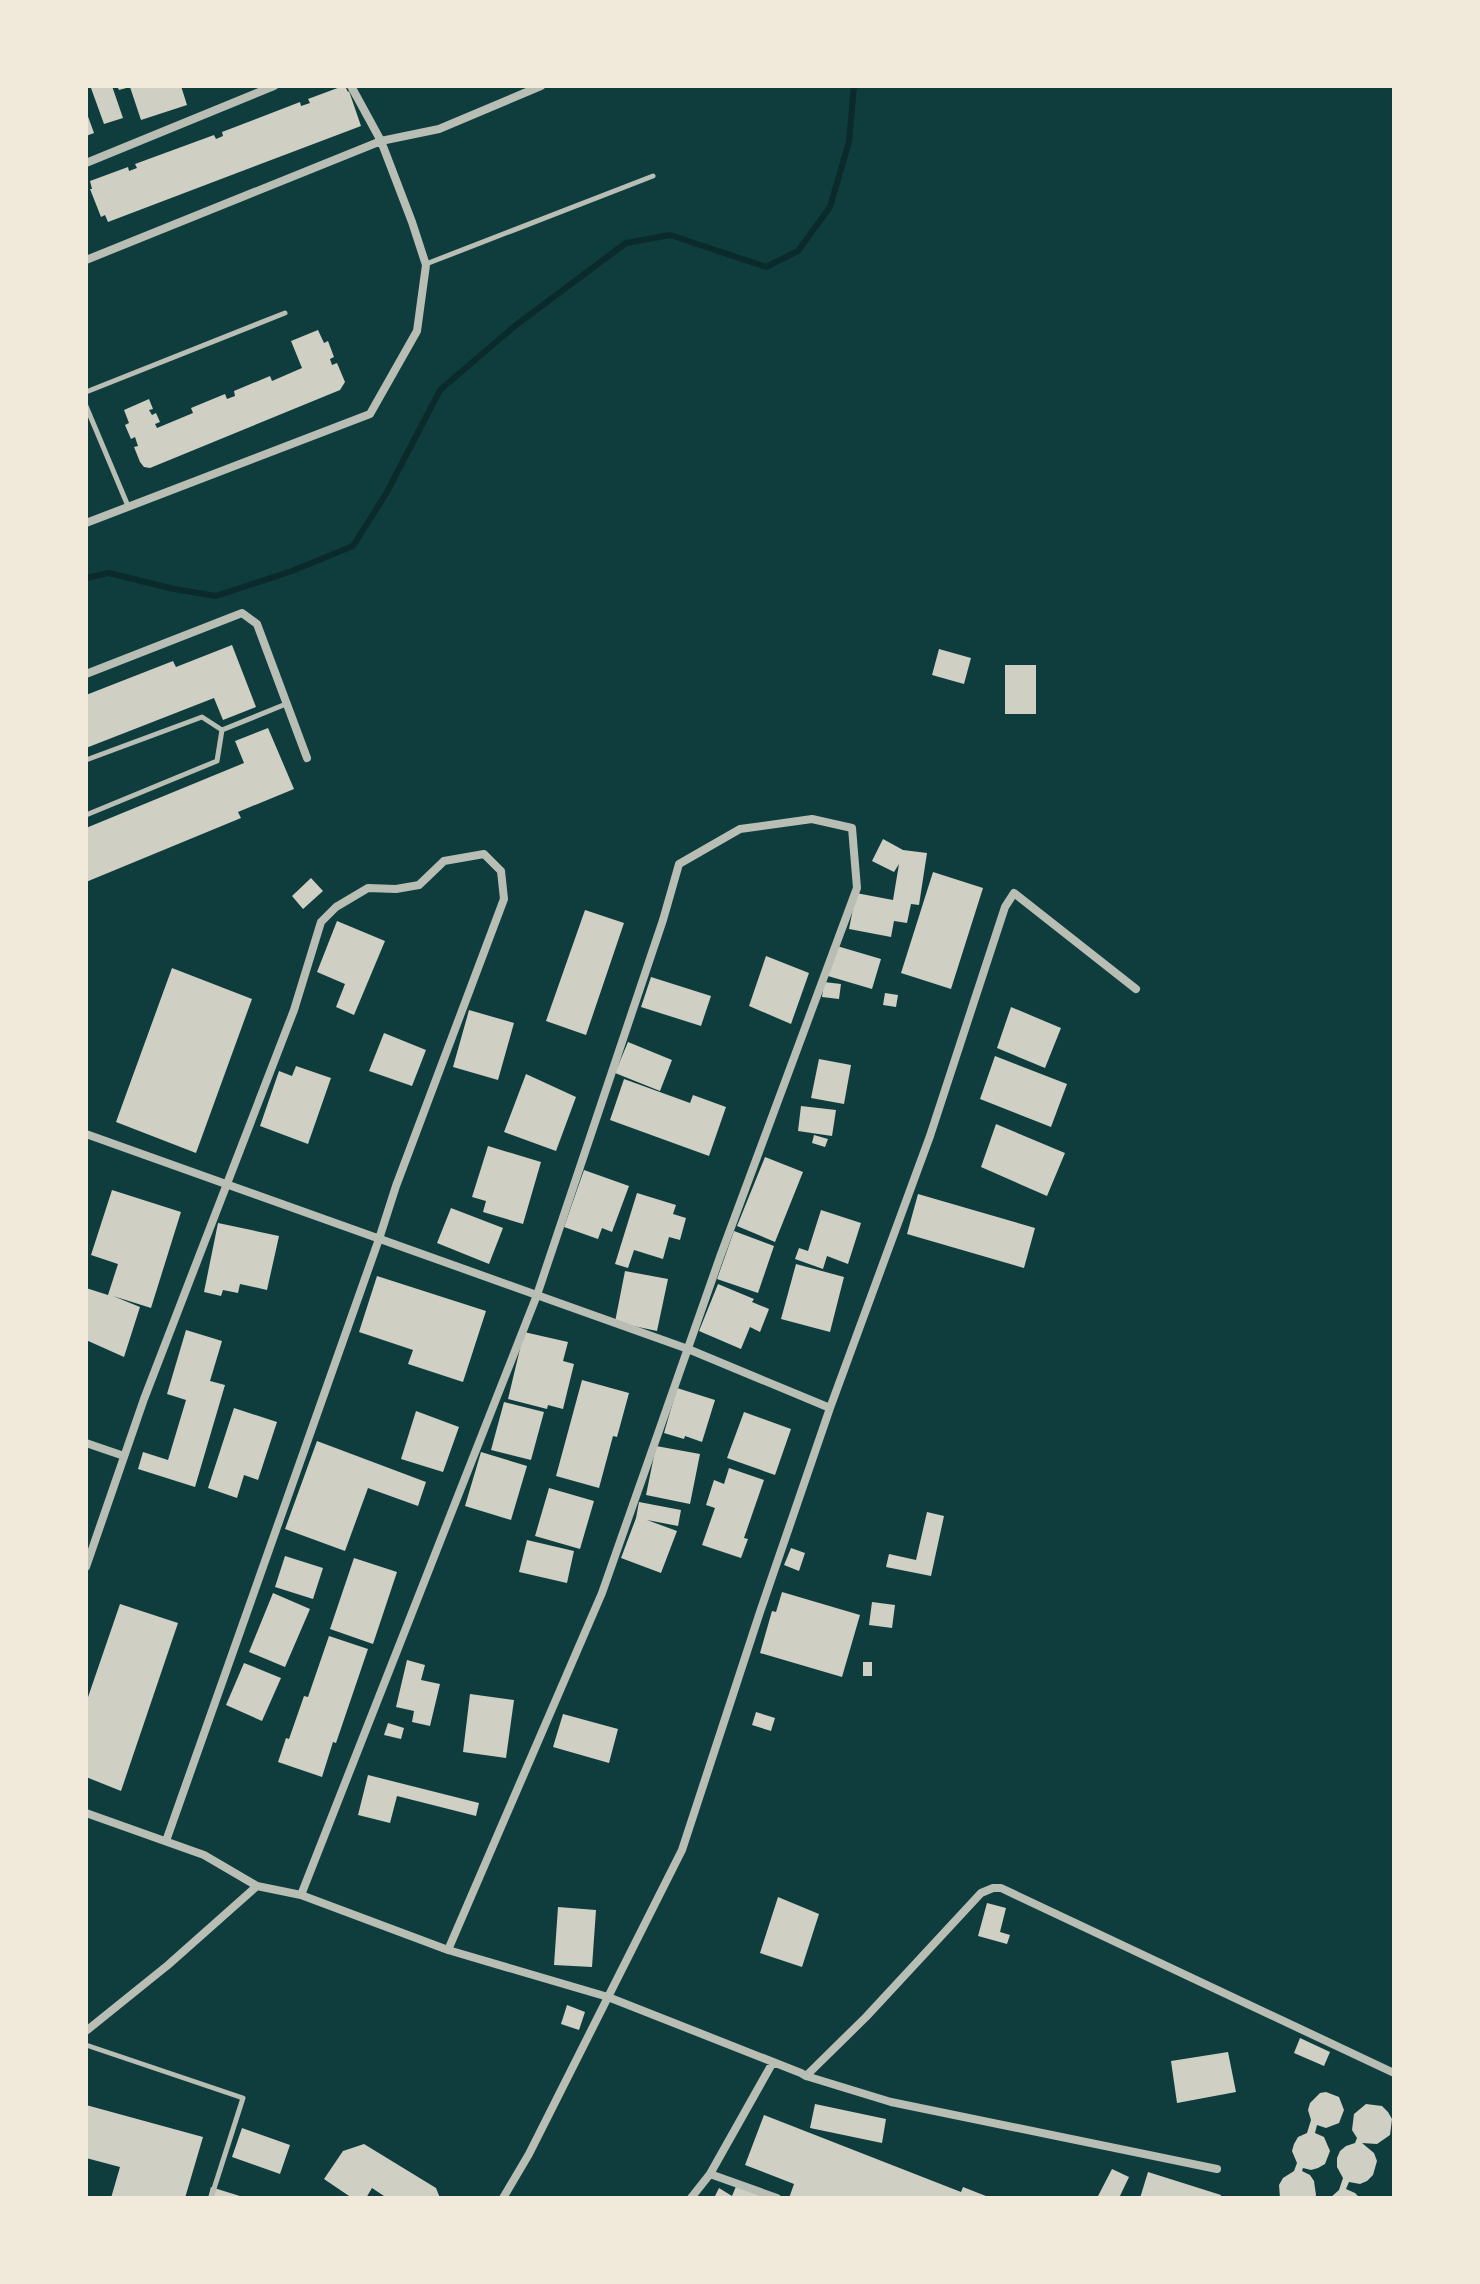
<svg xmlns="http://www.w3.org/2000/svg" width="1480" height="2284" font-family="Lato,sans-serif">
	<rect width="100%" height="100%" fill="#0f3d3e"/>
	<g fill="none" stroke-linecap="round" stroke-linejoin="round">
		<path stroke="#0a2a2b" stroke-width="6" d="M86 578 109 573 174 589 216 596 292 571 353 546 387 492 440 390 516 325 626 243 670 235 766 267 798 251 830 207 849 142 854 86"/>
	</g>
	<path fill="#cfcfc3" d="M98 86H112L123 118 104 124 91 88Z
		M117 86H181L187 105 141 120 130 87 119 90Z
		M343 86H345L348 92 349 91 361 126 108 222 105 215 101 217 90 189H92L90 181 128 167 129 171 137 168 135 164 214 135 216 139 223 136 222 132 300 102 301 106 310 103 308 99Z
		M86 111 94 133 86 136Z
		M318 330 324 343 328 341 334 357 330 359 332 365 337 363 345 382 340 390 150 468 144 467 140 462 134 447 138 446 135 437 131 439 125 425 129 423 124 410 149 399 153 409 149 410 152 415 156 413 160 422 155 424 157 428 193 413 191 408 225 394 227 399 235 396 234 391 270 376 272 381 302 368 291 341Z
		M232 645 256 707 223 720 214 698 86 748V695L173 661 176 667Z
		M939 649 971 658 964 684 932 675Z
		M1005 665H1036V714H1005Z
		M268 728 294 789 238 812 241 818 86 882V828L244 763 235 741Z
		M883 839 903 850 927 853 919 905 911 904 907 923 894 921 891 937 849 929 856 893 893 900 899 864 894 872 872 861Z
		M933 872 983 888 951 989 901 973Z
		M311 878 323 891 303 909 292 896Z
		M585 910 624 923 586 1035 546 1021Z
		M337 921 385 941 354 1015 336 1007 345 984 317 972Z
		M837 946 881 959 872 989 828 976Z
		M766 956 809 973 791 1024 749 1006Z
		M172 968 252 999 196 1153 116 1122Z
		M651 977 711 996 701 1026 641 1007Z
		M824 982 841 984 839 999 822 997Z
		M885 993 898 995 896 1007 883 1005Z
		M1011 1007 1061 1028 1045 1068 997 1048Z
		M469 1010 514 1023 498 1080 453 1067Z
		M384 1033 426 1050 412 1086 369 1071Z
		M628 1042 672 1060 660 1091 615 1073Z
		M995 1056 1067 1084 1051 1127 980 1099Z
		M819 1059 851 1065 844 1104 811 1098Z
		M296 1066 331 1078 308 1144 260 1126 279 1071 292 1076Z
		M526 1074 576 1097 556 1151 504 1132Z
		M624 1079 690 1103 693 1095 726 1107 709 1156 610 1120Z
		M801 1106 836 1110 832 1136 798 1131Z
		M996 1124 1065 1153 1047 1196 981 1167Z
		M814 1135 828 1139 825 1147 812 1143Z
		M488 1146 541 1162 523 1224 483 1212 486 1201 472 1197Z
		M765 1157 803 1172 775 1242 737 1226Z
		M584 1170 629 1186 612 1232 602 1228 598 1239 564 1227Z
		M112 1190 181 1212 151 1308 113 1296 140 1307 124 1357 86 1340V1288L108 1295 118 1264 91 1255Z
		M637 1193 676 1205 673 1214 686 1218 680 1240 669 1237 663 1259 634 1250 628 1268 615 1264Z
		M918 1194 1035 1228 1024 1268 907 1234Z
		M451 1208 503 1228 489 1264 437 1243Z
		M821 1210 861 1223 848 1264 827 1256 823 1269 795 1259 799 1248 808 1251Z
		M218 1223 279 1236 267 1290 240 1284 238 1293 223 1290 221 1296 204 1292Z
		M734 1231 774 1246 758 1293 717 1279Z
		M796 1264 844 1277 830 1332 781 1319Z
		M625 1271 668 1279 657 1331 615 1322Z
		M377 1276 486 1311 463 1382 408 1364 413 1350 359 1332Z
		M718 1284 754 1299 752 1302 769 1309 760 1332 750 1327 741 1349 699 1331Z
		M186 1330 222 1341 210 1381 225 1385 195 1487 138 1469 143 1452 168 1460 186 1400 167 1394Z
		M524 1332 568 1342 563 1361 574 1364 563 1409 548 1405 547 1409 508 1399Z
		M582 1380 629 1393 617 1437 613 1436 599 1488 556 1476Z
		M677 1388 715 1400 702 1442 685 1436 684 1439 664 1433Z
		M504 1402 544 1412 531 1460 491 1450Z
		M234 1408 277 1422 258 1480 244 1475 237 1498 208 1488Z
		M416 1411 459 1427 443 1472 401 1459Z
		M744 1412 791 1429 775 1475 727 1458Z
		M317 1441 426 1482 418 1506 368 1488 345 1551 285 1529Z
		M656 1446 700 1454 690 1504 646 1495Z
		M481 1452 527 1466 511 1520 465 1506Z
		M729 1468 764 1480 744 1538 748 1539 741 1558 702 1545 715 1508 706 1505 714 1480 724 1484Z
		M549 1488 594 1501 580 1549 535 1536Z
		M639 1502 681 1510 678 1526 647 1520 677 1531 661 1573 621 1558 636 1518Z
		M927 1512 944 1516 931 1576 886 1567 889 1554 916 1560Z
		M527 1540 574 1551 567 1583 519 1572Z
		M791 1548 805 1553 799 1571 784 1565Z
		M285 1556 323 1568 313 1599 275 1587Z
		M354 1558 397 1572 373 1644 330 1629Z
		M782 1592 860 1615 842 1677 760 1653 772 1611 776 1612Z
		M273 1593 310 1609 285 1667 249 1652Z
		M872 1602 895 1605 892 1628 869 1625Z
		M120 1604 178 1623 121 1791 86 1777V1703Z
		M329 1636 368 1649 336 1743 333 1742 322 1777 278 1762 286 1738 289 1739 304 1696 308 1697Z
		M407 1660 425 1665 421 1680 440 1684 430 1726 412 1722 414 1711 396 1707Z
		M863 1662H872V1676H863Z
		M244 1663 281 1678 262 1721 226 1705Z
		M470 1694 514 1700 506 1758 463 1752Z
		M756 1712 775 1718 771 1731 752 1725Z
		M563 1714 618 1729 609 1763 553 1747Z
		M388 1723 404 1728 401 1739 384 1735Z
		M368 1775 479 1803 476 1816 397 1796 390 1823 358 1815Z
		M778 1897 819 1914 802 1967 760 1953Z
		M987 1903 1006 1908 1000 1932 1010 1935 1007 1944 978 1936Z
		M558 1907 596 1910 592 1967 554 1965Z
		M567 2005 585 2012 579 2030 561 2024Z
		M1300 2038 1330 2052 1324 2066 1294 2053Z
		M1228 2052 1236 2092 1177 2103 1171 2061Z
		M1326 2092 1339 2097 1344 2110 1339 2123 1326 2128 1317 2125 1315 2133 1324 2137 1330 2151 1325 2164 1318 2168 1311 2170 1303 2168 1302 2171 1310 2175 1314 2181 1316 2195 1315 2198H1280L1279 2185 1283 2178 1294 2171 1297 2163 1292 2151 1294 2144 1298 2137 1307 2133 1311 2120 1308 2110 1310 2103 1320 2093Z
		M815 2104 886 2119 882 2143 810 2128Z
		M1366 2104 1382 2106 1388 2112 1392 2119 1390 2135 1377 2144 1362 2143 1374 2153 1377 2161 1373 2175 1367 2181 1360 2184 1349 2182 1346 2189 1355 2193 1360 2198H1330L1339 2190 1343 2178 1337 2167V2158L1340 2151 1346 2146 1355 2143 1357 2138 1352 2130 1354 2114Z
		M86 2105 203 2137 185 2198H111L120 2167 86 2158Z
		M764 2115 961 2192 963 2187 991 2198H789L794 2184 745 2165Z
		M242 2128 290 2145 280 2174 232 2157Z
		M364 2144 436 2188 440 2198H387L372 2188 366 2198H352L324 2179 343 2151Z
		M1112 2169 1129 2177 1119 2198H1097Z
		M1148 2172 1221 2195 1220 2198H1140Z
		M737 2184 769 2198H714L719 2188 732 2196Z
		M211 2187 243 2197V2198H208Z"/>
	<g fill="none" stroke-linecap="round" stroke-linejoin="round">
		<path stroke="#b8beb3" stroke-width="5" d="M426 264 653 176
			M86 392 285 313
			M86 406 128 506
			M86 760 202 717 222 730 286 704
			M86 815 217 761 222 730
			M86 2045 243 2098 211 2198"/>
		<path stroke="#b8beb3" stroke-width="8" d="M86 163 274 86
			M86 260 381 141 439 129 541 86
			M86 523 370 414 417 331 426 265 412 222 381 141 351 86
			M86 674 242 613 257 624 307 758
			M86 1134 688 1349 830 1408
			M86 1443 124 1456
			M86 1567 144 1399 294 1010 321 922 336 907 368 888 396 889 419 885 444 861 484 854 501 871 504 899 396 1186 379 1239 166 1841
			M86 1813 204 1855 257 1886 301 1895 448 1950 608 1997 801 2073 806 2076 891 2102 1217 2169
			M301 1895 537 1295 663 920 679 864 740 829 812 819 852 828 857 888 720 1257 602 1593 448 1950
			M86 2031 168 1965 257 1886
			M806 2076 866 2017 981 1893 993 1888H1001L1394 2073
			M710 2174 777 2198
			M503 2198 529 2154 682 1850 760 1612 830 1408 930 1136 1005 907 1014 893 1136 989
			M691 2198 710 2174 773 2062"/>
	</g>
	<rect width="1480" height="2284" fill="none" stroke="#f1e9da" stroke-width="176"/>
</svg>
